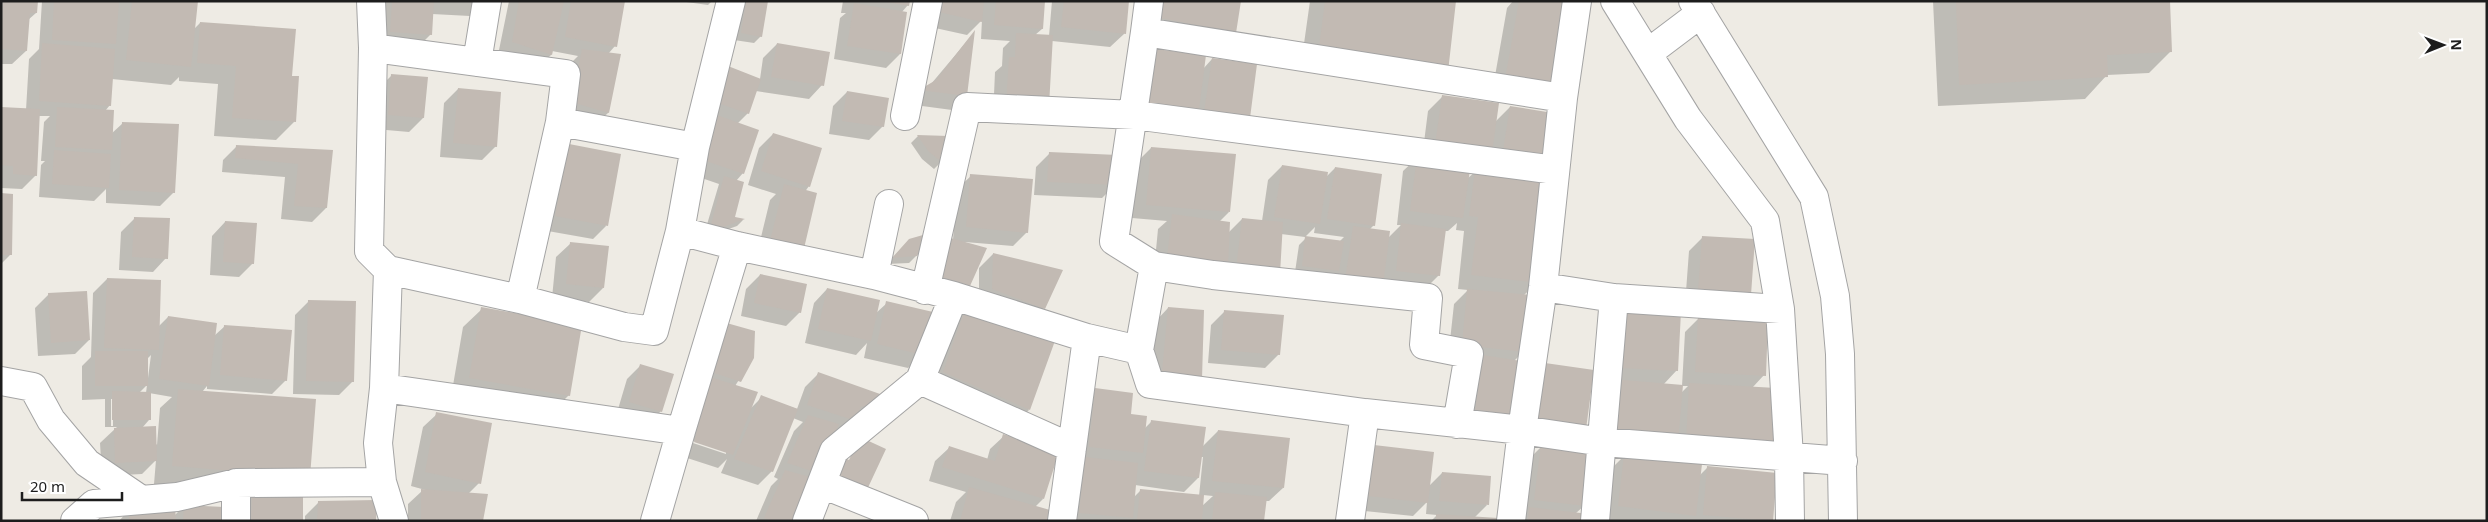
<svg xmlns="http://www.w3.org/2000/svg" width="2488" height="522" font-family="'Noto Sans',sans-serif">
	<rect width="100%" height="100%" fill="#eeebe4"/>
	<path fill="#0003" fill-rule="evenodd" d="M1 1H37L36 13 28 20 26 51 12 64H1Z
		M42 1H196L193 30 200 23 291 77 294 122 276 140 214 136 218 84 179 81V77L171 85 112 79 110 105 105 111 111 134 123 123 174 192 160 206 106 203V189L94 201 39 197 41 165 45 161H41L44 122 50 116H39L36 175 22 189 1 188V108L26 110 29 59 39 49Z
		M379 1H484V2L470 16 432 14 431 34 417 48 377 45Z
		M509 1H623L615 46 608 54V113L594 126 558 116 569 65 578 56 552 51 551 55 537 68 498 55Z
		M679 1H712L708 5Z
		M741 1H767L761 36 754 43 734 40Z
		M843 1H908V5L901 13H906L900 54 886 68 834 59 840 18 846 13H841Z
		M929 1H1044L1042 29 1035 35 1049 36 1052 1H1128L1124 34 1110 47 1052 41 993 117 995 72 1002 66 1003 48 1010 41 981 39 982 20 967 35 926 26Z
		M1149 1H1240L1234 32 1142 36Z
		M1310 1H1455L1301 65Z
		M1513 1 1570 3 1492 93 1507 8Z
		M1933 1H2169L2171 51 2149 73 2107 75 2085 99 1938 106Z
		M973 34 966 96 952 110 907 104 931 84Z
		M777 44 822 85 809 99 756 91 748 113 737 124 743 173 736 181 733 217 743 220 737 226 703 238 719 184 687 173 715 82 760 79 763 58Z
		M1212 59 1255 65 1191 126 1203 69Z
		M392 75 426 78 423 118 409 132 375 129 378 89Z
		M458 89 496 146 482 160 440 157 444 103Z
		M847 92 883 126 869 140 829 134 833 106Z
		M1442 97 1495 122 1510 107 1537 283 1524 295V351L1514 361 1527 363 1462 425 1469 370 1448 359 1454 304 1468 290 1458 289 1464 231 1456 230 1457 223 1448 231H1444L1439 275 1425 289 1332 294 1335 273 1331 277 1295 272 1299 245 1306 238 1340 241 1344 237 1314 233 1315 227 1305 237 1281 234 1279 274 1154 271 1158 229 1167 221 1132 218 1137 162 1151 148 1229 212 1219 222 1228 233 1242 219 1262 221 1268 180 1282 166 1325 178 1335 168 1374 225 1370 229 1388 238 1401 225H1397L1403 171 1417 158H1422L1428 111ZM1469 165 1476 171 1467 179Z
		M773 134 809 186 755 262 770 200 776 194 748 185 759 148Z
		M918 136 947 138 941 162 934 169 922 159 911 143Z
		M570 145 606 226 593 239 542 230 556 159Z
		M237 146 331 151 326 208 312 222 281 219 285 177 222 172 223 160Z
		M1050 153 1116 184 1102 198 1034 195 1036 167Z
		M971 176 1027 232 1013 246 965 242 969 285 955 299 953 240 957 189Z
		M1 195 10 255 1 264Z
		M135 218 166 258 153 272 119 270 121 232Z
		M225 222 253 263 239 277 210 275 212 236Z
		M1703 237 1750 295 1685 305 1689 251Z
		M570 244 603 288 589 302 552 298 556 257Z
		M902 248 916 256 909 263 887 264Z
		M993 254 1044 308 1030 322 979 303V268Z
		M760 275 800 312 786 326 741 316 746 289Z
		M107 279 158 327 168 317 214 336 225 326 286 380 272 394 207 389V386L202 392 292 494 301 521H239V506L253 492 154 484 156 460 142 474 102 476 100 443 117 427H105V399L82 400V366L91 357 93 293ZM151 355 148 378H146V360ZM147 385 146 393H139ZM149 393 172 397 160 408 157 445 142 428 149 420ZM111 399H113V426H111Z
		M827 289 875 314 887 303 922 354 908 368 864 358 867 343 856 355 805 343 814 303Z
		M49 294 89 340 75 354 38 356 35 308Z
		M309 301 353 381 339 395 293 394 295 315Z
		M968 303 1029 410 1011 428 926 390 949 321Z
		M1168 308 1201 379 1149 386 1155 322Z
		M482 309 569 395 550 414 451 397 463 327Z
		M1225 311 1279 354 1265 368 1208 363 1211 325Z
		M1699 318 1764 375 1685 461 1700 475 1708 467 1771 521 1605 520 1611 469 1625 455 1595 450 1611 323 1677 370 1663 385 1682 386 1685 332ZM1682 386H1688L1682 392Z
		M710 337 753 358 735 386 750 409 762 397 797 409 805 387 818 374 879 395 797 521H756L771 486 778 479 774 477 794 431 803 422 793 418 772 471 758 485 721 473 727 459 718 468 681 456ZM688 439 726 451V454L687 441Z
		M641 365 661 411 647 425 616 416 627 379Z
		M1096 390 1145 428 1152 421 1202 447 1218 431 1283 488 1269 501H1265L1263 521H1067L1082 404ZM1201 457H1203L1199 496 1141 490 1134 497 1135 485 1184 492 1198 478ZM1203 495 1213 496 1202 506Z
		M437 414 479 483 468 494 481 521H408V504L422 491H429L411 486 423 427Z
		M1004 436 1043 499 1035 507 1053 521H950L956 502 966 492 929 481 935 461 949 448 987 460 990 449Z
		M1542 446 1585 505 1576 513 1587 521H1517L1528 460Z
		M1360 460 1428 487 1442 473 1487 505 1474 518 1497 521H1431L1437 515 1426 514 1427 502 1413 516 1355 510Z
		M319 502 375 521H305V516Z
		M184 506 223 521H119L129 510 174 516Z"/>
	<path fill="#c2bab3" d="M3 1H38L37 13H30L27 51 1 49Z
		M54 1H119L116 44 52 40Z
		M132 1H198L191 67 126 60Z
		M392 1H434L432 35 390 32Z
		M519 1H564L552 55 512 42Z
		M571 1H625L617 47 565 37Z
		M746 1H768L762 37 741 33Z
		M881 1H910L909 6Z
		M941 1H984L982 22 939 12Z
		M996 1H1045L1043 29 994 25Z
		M1064 1H1129L1126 34 1061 27Z
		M1163 1H1241L1236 33 1160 18Z
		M1325 1H1456L1448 72 1319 47Z
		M1519 1H1567L1556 89 1505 79Z
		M1956 1H2170L2172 52 2107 55 2108 77 1959 85Z
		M854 3 907 12 901 54 847 46Z
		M200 22 296 29 292 76H299L296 122 232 118 236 66 197 63Z
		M975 30 967 96 919 90 936 80Z
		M1016 33 1053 35 1049 106 1006 104 1009 57H1015Z
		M42 43 115 49 111 106 39 101Z
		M777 43 830 52 824 86 771 77Z
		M582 49 621 54 609 113 571 102Z
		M1155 49 1206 55 1199 110 1148 105Z
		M1212 58 1257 64 1250 118 1204 112Z
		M728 66 761 79 749 114 715 102Z
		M391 74 428 77 424 118 388 115Z
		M458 88 501 92 497 147 453 143Z
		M847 91 889 98 884 127 842 121Z
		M1442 95 1499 103 1492 153 1435 145Z
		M1510 106 1553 113 1545 164 1502 157Z
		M1 107 40 109 37 176 13 174V166L1 165Z
		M57 107 114 110 112 150 55 147Z
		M714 114 759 130 744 174 700 159Z
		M122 122 179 124 175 193 119 190Z
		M773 133 822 148 810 187 761 171Z
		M917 135 949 136 942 162 929 152Z
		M569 144 621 154 608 226 555 216Z
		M236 145 333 150 327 208 294 206 298 164 235 158Z
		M1151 147 1236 154 1230 212 1146 205Z
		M54 150 111 154 109 188 52 184Z
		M1049 152 1118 155 1117 185 1047 182Z
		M1417 156 1471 163 1463 218 1410 211Z
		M1282 165 1328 172 1320 224 1274 217Z
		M1335 167 1382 174 1375 226 1327 219Z
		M1475 170 1549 178 1538 283 1471 275 1478 217 1469 216Z
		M970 174 1033 179 1028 233 966 227Z
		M724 176 744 182 735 217 745 219 709 232Z
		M784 184 817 193 802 257 768 249Z
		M1 193 13 194 12 255H1Z
		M1172 214 1230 222 1228 266 1167 257Z
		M134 217 170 218 168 259 132 257Z
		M1242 218 1283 222 1280 274 1236 269Z
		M225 221 257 223 254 264 223 262Z
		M1401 223 1446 229 1440 276 1396 271Z
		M1353 226 1390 231 1383 286 1345 280Z
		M930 233 917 256 892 258 909 239Z
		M1305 236 1344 241 1339 271 1302 266Z
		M1702 236 1755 239 1751 295 1698 291Z
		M947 237 987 248 970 286 938 281Z
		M570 242 609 246 604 288 566 284Z
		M993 253 1063 270 1045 309 992 289Z
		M760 274 807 284 801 313 754 303Z
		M107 278 161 280 159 350 104 348Z
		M827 288 880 300 871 341 818 329Z
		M1467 289 1531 295 1525 352 1462 345Z
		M87 291 90 340 51 343 48 293Z
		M308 300 356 301 354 382 306 381Z
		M886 301 933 312 923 355 877 344Z
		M968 301 1056 338 1030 410 943 372Z
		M481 307 582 325 570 396 469 378Z
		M1168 307 1204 310 1202 379 1162 372Z
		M1625 308 1681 311 1678 371 1621 368Z
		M1224 310 1284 315 1280 355 1221 350Z
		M168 316 217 323 209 386 159 379Z
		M1698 317 1768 320 1766 376 1695 372Z
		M723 322 755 331 754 358 741 382 702 369Z
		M224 325 292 330 287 381 220 375Z
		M95 351H148V386H95Z
		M1483 355 1528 362 1520 420 1475 411Z
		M1538 362 1594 370 1586 429 1529 421Z
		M640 364 674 374 662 412 629 402Z
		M818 372 880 394 875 410 861 406 856 421 807 405Z
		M707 376 758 392 733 455 694 442 705 400Z
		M1612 379 1683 385 1678 443 1608 436Z
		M1689 383 1776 388 1773 446 1686 442Z
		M1095 388 1133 393 1131 414 1147 416 1143 453 1089 447Z
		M178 389 316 399 310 477 172 466Z
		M112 391 151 392V420H112Z
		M761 395 798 409 773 472 734 459Z
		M436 412 492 423 481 484 425 472Z
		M808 415 839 424 818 473 787 463Z
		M1151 420 1206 427 1199 478 1144 471Z
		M156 426 157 461 115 463 114 428Z
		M1218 430 1290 438 1284 488 1212 481Z
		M1003 434 1059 452 1044 499 942 467 949 446 995 461Z
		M860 437 886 449 865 494 833 479 843 457 849 460Z
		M1541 444 1592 451 1586 506 1534 500Z
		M1374 445 1434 452 1428 503 1368 496Z
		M1624 454 1702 464 1696 516 1618 506Z
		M1085 457 1138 463 1133 518 1079 513Z
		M1707 466 1777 473 1773 521 1703 515Z
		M785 470 817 479 799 521H773L764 518Z
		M1442 472 1491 476 1489 505 1439 501Z
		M969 487 1057 512 1055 521H960Z
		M421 489 488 494 483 521H421Z
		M1140 489 1204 495 1202 521H1137Z
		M252 491 303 493V521H251Z
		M1215 492 1267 497 1264 521H1212Z
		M377 500 376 521H317L318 501Z
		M184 505 224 507 225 521H183Z
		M175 506 176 521H129V509Z
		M1529 507 1589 514V521H1528Z
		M1436 514 1498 518V521H1436Z"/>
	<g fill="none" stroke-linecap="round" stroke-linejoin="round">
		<g stroke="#a4a4a4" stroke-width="30">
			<path id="minor" d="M371 1 373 48 369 251 388 270 520 299 624 327 654 331 680 231 695 147 731 1
				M1615 1 1688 119 1765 221 1780 309 1789 457 1790 521
				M1693 1 1814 197 1835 296 1840 354 1843 521
				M1145 32 1149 1
				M373 48 566 74 560 122 520 299
				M1648 53 1701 13
				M477 62 487 1
				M1563 98 1577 1
				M905 116 928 1
				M560 122 695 147
				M680 231 737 246 874 275 954 296 1087 338 1139 350 1150 384 1365 413 1522 430 1603 442 1843 461
				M1154 266 1213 275 1428 298 1424 345 1469 354 1457 424
				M388 270 384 388 378 443 382 482 394 521
				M874 275 889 204
				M1543 287 1614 298 1780 309
				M925 290 967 107 1134 115 1555 170
				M1139 350 1154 266 1114 241 1145 32 1563 98 1543 287 1522 430 1511 521
				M920 380 1072 448
				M1 381 33 387 51 420 87 463 140 499
				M384 388 681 431 737 246
				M822 484 914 521
				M75 521 94 504 177 497 236 483 382 482
				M236 521V483
				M655 521 681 431
				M807 521 834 451 920 380 954 296
				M1062 521 1087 338
				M1350 521 1365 413
				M1595 521 1614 298"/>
		</g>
		<use href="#minor" stroke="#fff" stroke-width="28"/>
	</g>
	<rect width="2488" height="522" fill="none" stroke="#1d1d1d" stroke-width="5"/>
	<g transform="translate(2443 45) rotate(89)" stroke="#ffffff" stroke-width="4" paint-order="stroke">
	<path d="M0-4L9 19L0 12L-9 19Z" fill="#1d1d1d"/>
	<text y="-8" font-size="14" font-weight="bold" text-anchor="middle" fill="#1d1d1d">N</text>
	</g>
	<path d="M22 492v8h100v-8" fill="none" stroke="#1d1d1d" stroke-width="2.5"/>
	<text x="30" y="492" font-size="15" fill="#1d1d1d" stroke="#ffffff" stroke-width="4" paint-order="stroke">20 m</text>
</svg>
